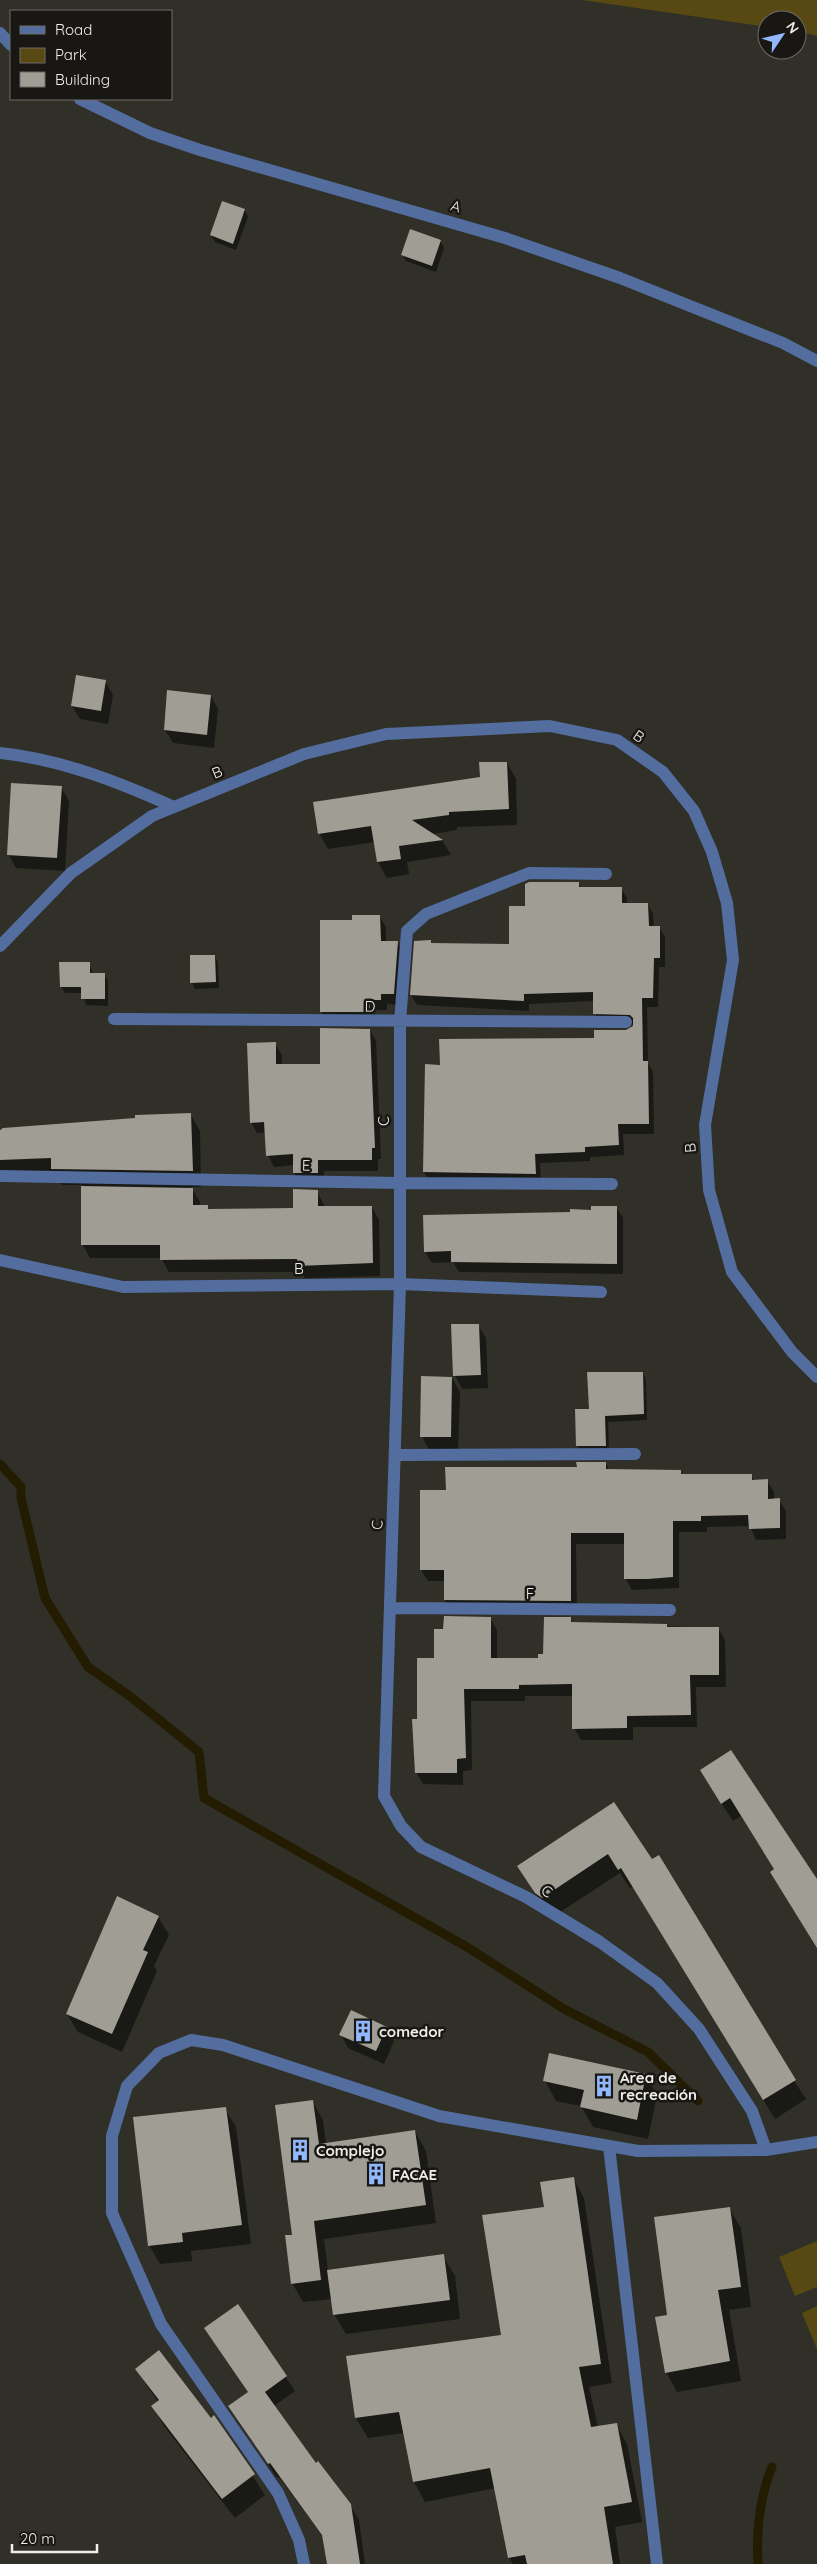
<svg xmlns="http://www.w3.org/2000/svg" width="817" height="2564" font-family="Quicksand,sans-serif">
	<rect width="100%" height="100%" fill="#302f28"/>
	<path fill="#574911" d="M582 0H817V36L797 31V20H767V27Z
		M817 2241V2287L795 2296 779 2257Z
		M817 2306V2349L802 2313Z"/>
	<path fill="#0007" d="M245 210 248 217 236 250 215 242 211 235Z
		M440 241 444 248 436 272 406 261 403 255Z
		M105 681 113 695 108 724 80 719 72 706Z
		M211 696 218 709 214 748 173 743 165 730Z
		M507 763 516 779 517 825 457 827V830L432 834 442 840 451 855 407 862 409 874 387 878 378 862 375 842 328 849 319 833 481 778Z
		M61 787 69 801 65 871 16 868 9 855Z
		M578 883 582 889H621L627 898V904H648L653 914 654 927H659L665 937V967H659L658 1007H647L648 1063 653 1072 654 1134H623L624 1155 590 1157V1161L540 1163 541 1183 430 1181 424 1172 441 1066 595 1039 631 1030 635 1024 600 1023 595 1013 594 1001 529 1004V1011L417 1005 411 995 432 945 510 946 526 908Z
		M380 917 386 927V943L397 942 403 953 399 1005 387 1004V1010H375V1022H327L321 1012 354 921Z
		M215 956 218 963 219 988 195 989 192 982Z
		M89 963 93 974H104L108 981V1006L86 1005 82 993H65L61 987Z
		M370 1030 376 1041 381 1159H378V1171H324V1184H301L294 1173V1165L274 1167 268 1155 266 1133H257L251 1122 275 1044 282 1055V1065H321Z
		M191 1115 200 1131 201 1187H191L200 1202V1206H207L209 1210H295L317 1191 325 1207H372L379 1220 380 1276 305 1278 302 1272H169L161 1258H90L83 1245 82 1185H62L56 1174 0 1176V1129Z
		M616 1207 623 1218V1274L459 1272 453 1262 432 1263 425 1252Z
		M478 1325 486 1338 488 1388 462 1389 455 1375Z
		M643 1373 646 1380 647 1420 608 1422 609 1452H581L577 1446Z
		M452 1378 460 1392 458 1450H429L422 1436Z
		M606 1464 609 1470 680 1471 683 1475 751 1476 754 1481H767L774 1492V1500H779L786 1511V1539L756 1540 750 1526 707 1527V1532H679V1588L632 1590 625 1578V1544H576L577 1612 451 1611 445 1600V1581H428L421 1570 447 1491Z
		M490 1618 497 1630V1660H540L570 1619 573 1623 718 1628 725 1640 726 1687H696L697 1727H633V1740H581L574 1728V1696H525V1701H471L472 1770 463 1771V1785L423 1784 416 1772 419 1720 445 1630Z
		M731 1752 817 1882V1947L776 1869 741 1816 733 1821 712 1789Z
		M613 1804 806 2099 775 2119 633 1887 630 1888 620 1873 554 1916 548 1912 530 1885Z
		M158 1917 169 1935 154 1966 157 1971 122 2052 78 2032 67 2014Z
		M386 2028 394 2041 384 2064 348 2048 341 2034Z
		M646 2076 657 2095 648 2139 593 2127 581 2106 556 2101 545 2081Z
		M312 2101 323 2120 326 2144 415 2132 426 2151 436 2223 324 2239 328 2271 443 2256 455 2276 460 2319 346 2334 334 2314 332 2299 303 2302 292 2283 293 2236Z
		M225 2109 236 2127 251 2244 191 2251 192 2261 160 2264 149 2245Z
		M573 2178 584 2198 612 2383 589 2387 598 2427 616 2424 627 2444 642 2522 615 2527 620 2564H513L509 2558 496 2488 425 2502 414 2482 404 2433 368 2438 356 2418 347 2357 503 2336 545 2208Z
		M729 2208 741 2228 751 2307 729 2310 741 2381 677 2392 666 2372 669 2316Z
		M237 2306 295 2391 274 2406 316 2464 350 2505 359 2520 365 2564H328L324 2538 279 2477 277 2478 229 2406 249 2393 206 2328Z
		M136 2369 210 2420 214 2417 265 2495 235 2518 164 2426 153 2406 158 2402Z"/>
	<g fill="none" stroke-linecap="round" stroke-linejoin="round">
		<path stroke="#241c00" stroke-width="9" d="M0 1464 21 1487V1498L45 1598 88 1667 131 1697 199 1752 204 1798 467 1947 564 2009 648 2052 698 2101
			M758 2564C756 2530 759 2499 772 2467"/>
	</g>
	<path fill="#9f9d94" d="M222 201 245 209 233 244 210 235Z
		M410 229 441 240 432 266 401 255Z
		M76 675 106 680 101 711 71 706Z
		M167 690 211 695 207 735 164 730Z
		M479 762H507L509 809 449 812V815L412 820 443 840 399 846 401 859 377 862 371 826 318 834 313 802 480 777Z
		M11 783 62 786 57 858 7 855Z
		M529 882H579V887H622V903H648L649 926H660V958H654L653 998H642L643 1061H648L649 1124H618L619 1145 585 1147V1152L535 1154 536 1174 423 1172 425 1064 440 1065 439 1039 594 1038V1030H626L633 1026V1018L630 1015 593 1014V992L524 994V1001L410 995 414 941 431 940V943L509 944V906H525V884Z
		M352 915H380L381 941H398L394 994H381V1000H370V1012H320V920H352Z
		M190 955H215L216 982 190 983Z
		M59 962H90V973H105V999H81V987H60Z
		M320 1028 370 1029 375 1148H372V1160H318V1173H293V1154L266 1156 264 1122 250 1123 247 1043 276 1042V1064H320Z
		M191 1113 193 1171 51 1169V1158L0 1160V1130L3 1128 135 1118V1115Z
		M81 1186 193 1188V1205H208V1209L293 1208V1189L318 1190V1206H372L373 1263 297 1266V1259L160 1260V1245H81Z
		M591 1206H617V1264L451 1262V1251L424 1252 423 1215 570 1212V1209L591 1210Z
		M451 1324H479L481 1375 453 1376Z
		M587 1372H643L644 1414 605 1416 606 1446H576L575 1409H589Z
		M421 1376 452 1377 451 1437H420Z
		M576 1462H606V1469L681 1470V1474H752V1480L768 1479V1499L780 1498V1528L749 1529 748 1515 701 1516V1521H673V1577L648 1579H624V1533H571V1601L444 1600V1570H420V1490H446L445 1467H577Z
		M444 1616 491 1617V1658H538V1654H543L544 1617H571V1622L667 1624V1627H719V1675H690L691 1715 627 1716V1728L572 1729V1684L519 1685V1689H464L466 1758 457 1759V1773H415L412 1719H417V1658H434V1629H443Z
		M731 1750 817 1879V1948L770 1872 774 1869 730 1798 721 1804 700 1770Z
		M614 1802 652 1859 659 1855 796 2080 763 2100 621 1868 618 1870 608 1854 542 1898 535 1893 517 1866Z
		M117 1896 159 1916 143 1950 148 1952 112 2034 66 2014Z
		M351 2010 387 2027 376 2051 339 2035Z
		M549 2053 646 2074 637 2120 580 2107 584 2090 543 2081Z
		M313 2100 319 2144 415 2130 426 2205 314 2221 321 2280 291 2284 285 2235H292L275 2105Z
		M226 2107 242 2225 182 2233 183 2242 148 2246 133 2117Z
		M574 2177 601 2364 579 2367 591 2427 617 2423 632 2502 604 2507 613 2564H527L525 2555 508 2558 490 2468 413 2482 399 2412 355 2418 346 2356 501 2335 482 2215 544 2207 540 2182Z
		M730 2207 741 2287 718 2290 730 2361 665 2373 655 2317 667 2315 654 2217Z
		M444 2254 450 2300 333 2315 327 2270Z
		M238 2304 287 2376 265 2392 316 2463 318 2461 351 2504 360 2564H327L322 2535 270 2463 268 2464 228 2406 248 2392 204 2328Z
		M159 2350 211 2418 214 2415 255 2474 222 2499 151 2406 159 2400 135 2369Z"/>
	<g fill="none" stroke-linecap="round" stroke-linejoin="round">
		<path stroke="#526d9e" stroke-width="12" d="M0 33 11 45
			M80 99 150 133 200 150 505 238 620 278 783 343 817 361
			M0 753C60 759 119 782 174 807
			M606 874 529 873 426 914 407 931 400 1022V1284L384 1796 401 1826 421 1847 526 1897 600 1942 657 1983 699 2029 752 2111 766 2150
			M0 946 71 873 152 816 304 754 386 734 550 726 617 740 663 772 694 811 712 852 727 903 733 960 705 1125 709 1190 732 1272 792 1352 817 1377
			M114 1019 626 1022
			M0 1176 399 1183 612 1184
			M0 1260 123 1287 400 1284 601 1292
			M395 1455 635 1454
			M391 1608 670 1610
			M609 2146 657 2564
			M304 2564 299 2540 278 2493 161 2324 112 2213V2136L127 2086 159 2053 191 2040 223 2045 439 2116 638 2151 766 2150 817 2142"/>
	</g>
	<defs>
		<g id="building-bare" transform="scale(1.725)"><path d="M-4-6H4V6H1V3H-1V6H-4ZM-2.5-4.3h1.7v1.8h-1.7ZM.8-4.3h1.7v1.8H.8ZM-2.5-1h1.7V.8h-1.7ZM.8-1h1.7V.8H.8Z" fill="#91b8fd" stroke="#181714" stroke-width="2.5" paint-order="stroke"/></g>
	</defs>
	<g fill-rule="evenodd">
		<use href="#building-bare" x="363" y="2031"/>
		<use href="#building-bare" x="604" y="2086"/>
		<use href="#building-bare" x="300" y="2150"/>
		<use href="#building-bare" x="376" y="2174"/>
	</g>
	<g text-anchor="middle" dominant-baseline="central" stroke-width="5" stroke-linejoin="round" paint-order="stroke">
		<g font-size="15" fill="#efeee9" stroke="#181714">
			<text transform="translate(456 206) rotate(16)">A</text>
			<text transform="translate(639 736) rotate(35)">B</text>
			<text transform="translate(217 772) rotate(-22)">B</text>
			<text transform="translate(370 1006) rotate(1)">D</text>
			<text transform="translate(383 1121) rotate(-90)">C</text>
			<text transform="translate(690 1148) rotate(-93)">B</text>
			<text transform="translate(306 1165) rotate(1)">E</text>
			<text x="299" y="1268">B</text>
			<text transform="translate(377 1525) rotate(-88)">C</text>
			<text x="530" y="1593">F</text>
			<text transform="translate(547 1891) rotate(31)">C</text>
		</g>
		<g font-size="15" font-weight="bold" fill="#efeee9" stroke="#181714" text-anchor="start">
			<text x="379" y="2031">comedor</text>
			<text x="620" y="2077">Area de<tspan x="620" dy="17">recreación</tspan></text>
			<text x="316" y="2150">Complejo</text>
			<text x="392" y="2174">FACAE</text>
		</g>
	</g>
	<rect x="10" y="10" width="162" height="90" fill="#181714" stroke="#6e6d69"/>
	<rect x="20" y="26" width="25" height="8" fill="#526d9e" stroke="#6e6d69"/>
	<text x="55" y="35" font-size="15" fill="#efeee9">Road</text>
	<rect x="20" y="48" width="25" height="15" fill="#574911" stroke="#6e6d69"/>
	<text x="55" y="60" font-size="15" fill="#efeee9">Park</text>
	<rect x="20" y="72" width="25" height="15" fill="#9f9d94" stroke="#6e6d69"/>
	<text x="55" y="85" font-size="15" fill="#efeee9">Building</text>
	<g transform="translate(782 35) rotate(55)"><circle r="24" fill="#181714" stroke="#6e6d69"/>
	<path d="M0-4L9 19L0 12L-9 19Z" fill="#91b8fd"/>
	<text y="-8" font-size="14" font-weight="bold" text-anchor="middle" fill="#efeee9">N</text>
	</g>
	<path d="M12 2544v8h85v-8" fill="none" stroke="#efeee9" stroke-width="2.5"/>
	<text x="20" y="2544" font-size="15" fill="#efeee9" stroke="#181714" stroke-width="4" paint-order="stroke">20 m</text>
</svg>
